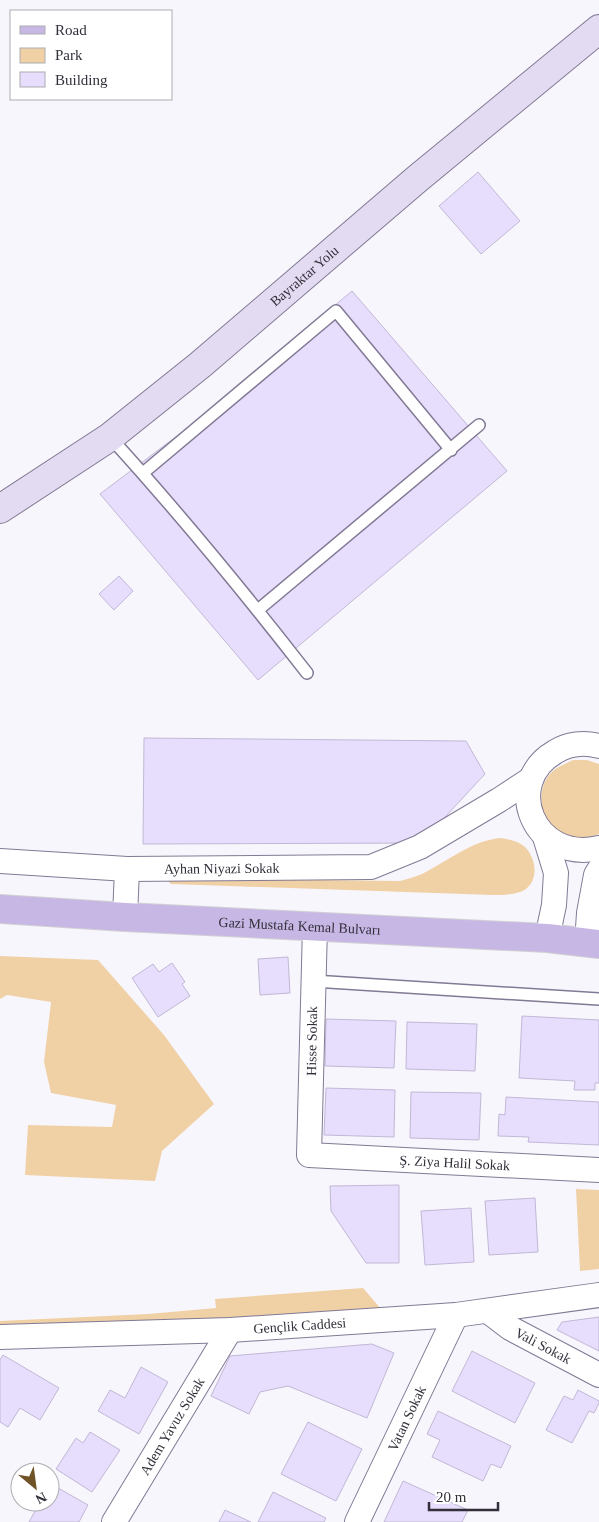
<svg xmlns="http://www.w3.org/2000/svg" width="599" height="1522" font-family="Georgia,serif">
	<rect width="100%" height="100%" fill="#f8f6fd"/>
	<path fill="#f0d1a6" d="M573 760H587L599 764V834C591 837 582 840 573 838 545 831 531 797 550 774 556 767 565 764 573 760Z
		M500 838C509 839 518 841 525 847 536 858 539 879 526 889 517 895 503 895 492 895L171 884 165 878 400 881C407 879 415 877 422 874 448 861 471 841 500 838Z
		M0 956 98 960 164 1035 214 1104 162 1151 155 1181 25 1175 28 1125 112 1127 116 1105 51 1093 44 1062 51 1002 7 995 0 999Z
		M576 1189 599 1190V1269L580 1271Z
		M363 1288 382 1310 0 1330V1321L148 1314 216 1308 215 1299Z"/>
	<path fill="#e7ddfc" stroke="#c1b8d5" d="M478 172 520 221 481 254 439 206Z
		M352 291 507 471 258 680 100 494 206 414Z
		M119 576 133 591 114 610 99 594Z
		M144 738 466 741 485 774 421 843 143 844Z
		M288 957 290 993 260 995 258 959Z
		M172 963 185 982 182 984 190 996 158 1017 132 978 153 964 159 972Z
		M522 1016 599 1020V1083H595V1090H574L575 1081 519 1078Z
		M326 1019 396 1021 394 1068 325 1066Z
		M407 1022 477 1024 475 1071 406 1069Z
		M326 1088 395 1090 394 1137 324 1135Z
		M411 1092 481 1093 479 1140 410 1138Z
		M506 1097 599 1102V1145L528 1142 529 1137 498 1136 499 1114 505 1115Z
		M399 1185V1263H366L331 1211 330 1186Z
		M535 1198 538 1252 489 1255 485 1201Z
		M471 1208 474 1262 425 1265 421 1211Z
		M599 1317V1351L557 1330 562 1322Z
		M372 1344 394 1353 367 1418 288 1386 260 1392 249 1414 211 1396 230 1356Z
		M472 1351 535 1383 515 1423 452 1391Z
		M3 1355 59 1388 40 1420 20 1408 8 1427 0 1422V1360Z
		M141 1367 168 1382 139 1434 98 1411 110 1390 125 1398Z
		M578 1390 599 1401V1403L594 1413 589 1411 572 1443 546 1430 564 1396 573 1400Z
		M438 1411 511 1446 501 1468 491 1464 483 1481 432 1457 440 1440 427 1434Z
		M308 1422 362 1449 336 1501 281 1474Z
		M90 1432 120 1450 92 1492 56 1469 76 1438 83 1443Z
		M403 1481 468 1510 462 1522H384Z
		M51 1484 88 1505 79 1522H29L40 1502H50Z
		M273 1492 326 1518 324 1522H258Z
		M225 1510 251 1522H219Z"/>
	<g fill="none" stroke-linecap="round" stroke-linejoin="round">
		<g stroke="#827994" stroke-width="14">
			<path id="lane" d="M110 437C179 513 244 592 307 673
				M143 473 336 311 451 450
				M258 610 479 425
				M313 981 599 999"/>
		</g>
		<g stroke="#827994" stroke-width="26">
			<g id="street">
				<path d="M599 746C584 742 568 744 555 752 502 783 533 863 599 848"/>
				<path d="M545 837 556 873 554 905 547 938"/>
				<path id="s1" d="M0 861 127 869 371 867 420 847 499 800 531 779"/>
				<path d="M125 917 127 869"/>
				<path id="s2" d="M315 927 309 1155 599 1170"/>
				<path d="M587 943 589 913 596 875 599 870"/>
				<path id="s3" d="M489 1312 510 1328 599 1375"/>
				<path id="s4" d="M0 1337 230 1330 456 1315 599 1295"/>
				<path id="s5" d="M114 1522 230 1330"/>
				<path id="s6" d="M357 1522 456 1315"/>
			</g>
		</g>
		<g stroke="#827994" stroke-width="30">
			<g id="secondary">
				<path id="s7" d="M0 509 110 437 200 365 417 179 599 29"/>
			</g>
		</g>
		<g stroke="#d2d1d4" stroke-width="30">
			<g id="primary">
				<path id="s8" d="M0 909 125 917 547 938 599 944"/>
			</g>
		</g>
		<use href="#lane" stroke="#fff" stroke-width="11"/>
		<use href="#street" stroke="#fff" stroke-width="24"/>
		<use href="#secondary" stroke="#e3dbf2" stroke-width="28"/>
		<use href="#primary" stroke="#c7b7e4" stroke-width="28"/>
	</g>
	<g text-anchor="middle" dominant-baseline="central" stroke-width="4" stroke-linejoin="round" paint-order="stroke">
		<g font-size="14" fill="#322f3a" stroke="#fff">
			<text stroke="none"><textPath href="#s7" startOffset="384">Bayraktar Yolu</textPath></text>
			<text stroke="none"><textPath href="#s1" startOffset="222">Ayhan Niyazi Sokak</textPath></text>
			<text stroke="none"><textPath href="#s8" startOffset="300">Gazi Mustafa Kemal Bulvarı</textPath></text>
			<text transform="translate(312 1041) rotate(-89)">Hisse Sokak</text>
			<text stroke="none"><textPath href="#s2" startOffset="374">Ş. Ziya Halil Sokak</textPath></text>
			<text stroke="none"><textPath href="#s4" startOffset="300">Gençlik Caddesi</textPath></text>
			<text stroke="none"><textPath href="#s3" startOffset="64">Vali Sokak</textPath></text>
			<text stroke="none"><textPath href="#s6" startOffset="115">Vatan Sokak</textPath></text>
			<text stroke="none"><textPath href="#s5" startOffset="112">Adem Yavuz Sokak</textPath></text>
		</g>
	</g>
	<rect x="10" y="10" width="162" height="90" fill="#ffffff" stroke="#adacb0"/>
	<rect x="20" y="26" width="25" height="8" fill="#c7b7e4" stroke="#adacb0"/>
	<text x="55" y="35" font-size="15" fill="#322f3a">Road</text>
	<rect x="20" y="48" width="25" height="15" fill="#f0d1a6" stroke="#adacb0"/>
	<text x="55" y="60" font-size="15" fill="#322f3a">Park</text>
	<rect x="20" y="72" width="25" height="15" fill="#e7ddfc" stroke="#adacb0"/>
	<text x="55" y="85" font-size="15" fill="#322f3a">Building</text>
	<g transform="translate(35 1487) rotate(151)"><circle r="24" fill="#ffffff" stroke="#adacb0"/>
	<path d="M0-4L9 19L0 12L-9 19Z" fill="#705327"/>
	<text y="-8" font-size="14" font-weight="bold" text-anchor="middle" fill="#322f3a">N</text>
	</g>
	<path d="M429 1502v8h69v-8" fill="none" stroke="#322f3a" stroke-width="2.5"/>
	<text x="436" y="1502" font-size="15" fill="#322f3a" stroke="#ffffff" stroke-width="4" paint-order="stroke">20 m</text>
</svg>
